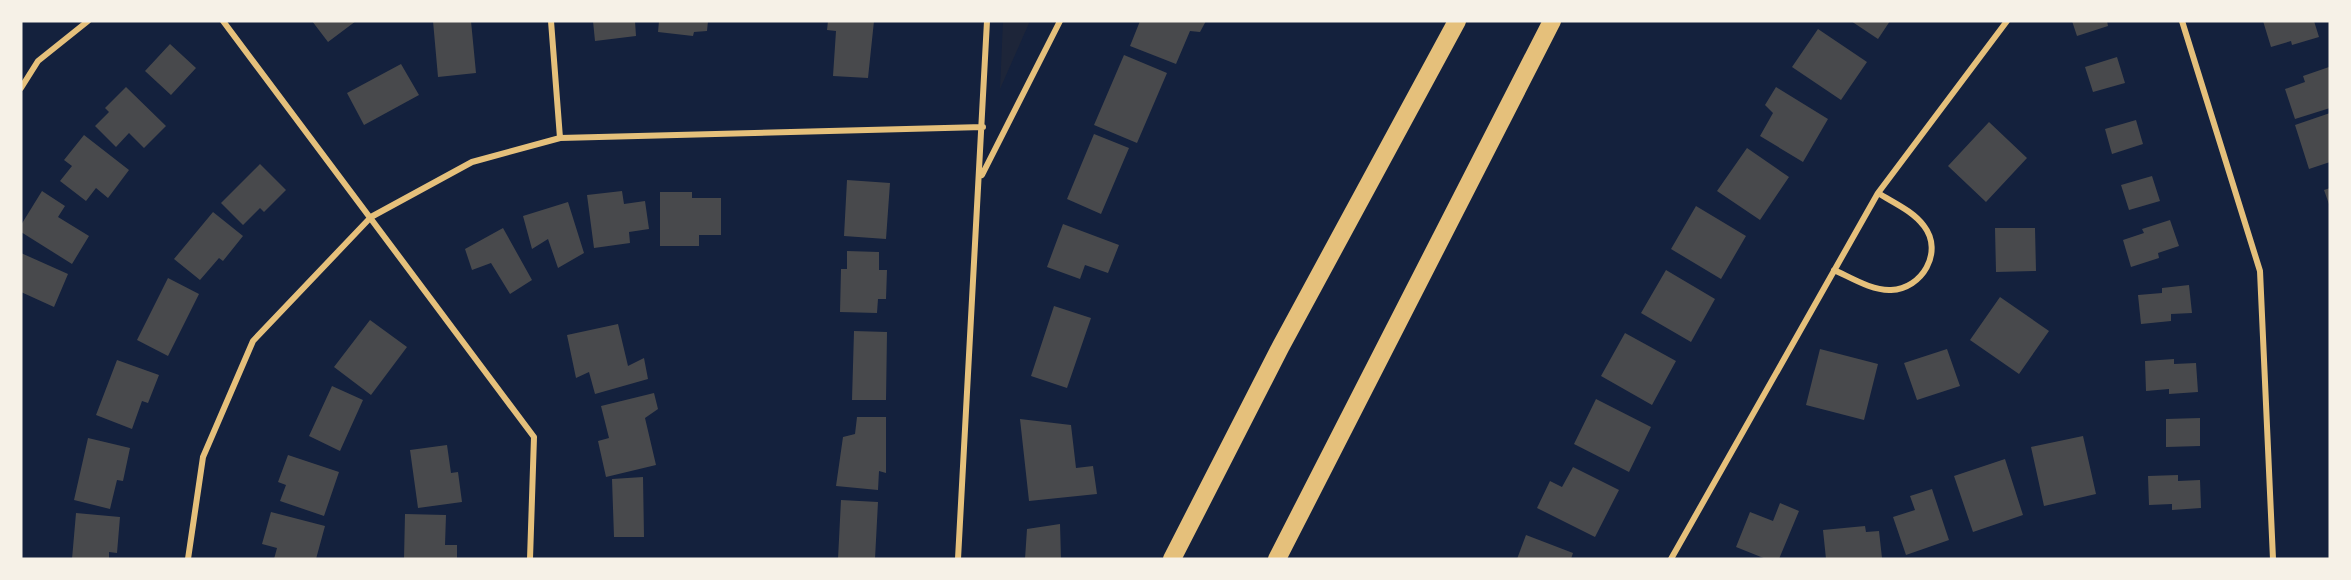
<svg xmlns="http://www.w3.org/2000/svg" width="2351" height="580" font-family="'PT Sans Narrow',sans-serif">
	<rect width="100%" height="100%" fill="#14213d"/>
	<path fill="#1d2539" d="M1003 21H1030L1000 89Z"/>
	<path fill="#48494c" d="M312 21H356L328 42Z
		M433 21H471L476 73 438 77Z
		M593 21H635L636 36 595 41Z
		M659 21H708L707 31 694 32 693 36 658 32Z
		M828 21H874L868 78 833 76 836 31 827 30Z
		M1140 21H1206L1200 32 1190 31 1176 64 1130 46Z
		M1851 21H1890L1878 39Z
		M2072 21H2107L2108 26 2077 36Z
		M2263 21H2314L2319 37 2292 45 2291 41 2271 47Z
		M1818 29 1867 62 1841 100 1792 67Z
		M170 44 196 68 171 95 145 71Z
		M1124 55 1167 73 1137 143 1094 125Z
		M2117 57 2125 83 2093 92 2085 67Z
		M401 64 419 95 364 125 347 93Z
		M2329 67 2330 108 2295 119 2285 89 2305 82 2303 76Z
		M126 87 166 126 144 148 129 133 116 147 95 126 109 112 105 108Z
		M1776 87 1828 119 1803 162 1760 136 1773 113 1765 105Z
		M2330 113V162L2309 169 2295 125Z
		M2136 120 2143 144 2112 154 2105 129Z
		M1989 122 2027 158 1986 202 1948 166Z
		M1094 134 1129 148 1101 214 1067 199Z
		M84 135 129 170 108 198 96 188 86 201 60 181 72 166 64 160Z
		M1747 148 1789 177 1760 220 1717 191Z
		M260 164 286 190 264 212 260 208 243 225 221 203Z
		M2152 176 2160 201 2129 210 2121 185Z
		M847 180 890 183 886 239 844 236Z
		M2330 188V207L2324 190Z
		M42 191 65 206 58 217 89 236 72 264 21 232V225Z
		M622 191 624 204 645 201 649 229 629 232 630 243 594 248 587 195Z
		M660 192H692V198H721V235H699V246H660Z
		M568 202 584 253 558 268 548 239 532 249 523 216Z
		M1696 206 1746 236 1721 279 1671 249Z
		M213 212 243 236 223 261 219 258 200 280 174 259Z
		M2170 220 2179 246 2158 253 2159 258 2131 267 2123 240 2144 233 2142 229Z
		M1063 224 1119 245 1108 273 1085 265 1080 279 1047 267Z
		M503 228 532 280 510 294 491 263 472 270 465 249Z
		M1995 228H2035L2036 271 1996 272Z
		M847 251 879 252V270H887L886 299H878L877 313 840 312 841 269H847Z
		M21 253 68 274 54 307 21 292Z
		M1666 270 1715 299 1691 342 1641 313Z
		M168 278 199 294 168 356 137 340Z
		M2189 285 2192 313 2171 314V321L2141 324 2138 295 2162 293V288Z
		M2000 297 2049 331 2019 374 1970 340Z
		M1054 306 1091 318 1067 388 1031 376Z
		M370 320 407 347 371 395 334 367Z
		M618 324 628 366 644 358 648 379 595 394 589 372 576 378 567 335Z
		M854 331 887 332 886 400H852Z
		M1625 333 1676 361 1652 405 1601 376Z
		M1820 349 1878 364 1864 420 1806 405Z
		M1947 349 1960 386 1917 400 1904 363Z
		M2174 359V364L2196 363 2198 392 2169 394V389L2146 391 2145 361Z
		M117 360 159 375 148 403 142 401 132 429 96 415Z
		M332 386 363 400 340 451 309 436Z
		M654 393 658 409 645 418 656 465 606 477 598 441 609 438 601 406Z
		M1596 399 1651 427 1629 472 1574 444Z
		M857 417H886V473L879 471 878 490 836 486 843 437 855 434Z
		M2200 418V446L2166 447V419Z
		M1020 419 1071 425 1076 468 1093 466 1097 494 1029 501Z
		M2083 436 2096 494 2044 506 2031 447Z
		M88 438 130 448 123 481 117 480 110 509 74 500Z
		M447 445 451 473 458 472 462 502 418 508 410 450Z
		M288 455 339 472 324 516 280 501 286 485 278 482Z
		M2005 459 2023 515 1973 532 1954 476Z
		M1573 467 1619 490 1595 537 1537 508 1550 481 1562 487Z
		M2178 475V481L2200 480 2201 508 2172 510V504L2149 505 2148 476Z
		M643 477 644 537H614L612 479Z
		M1932 489 1949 540 1906 555 1893 517 1915 510 1910 496Z
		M841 500 878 502 875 559H838Z
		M1780 503 1799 511 1779 559H1766L1736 547 1750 512 1773 521Z
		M271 512 325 526 316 559H274L277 548 262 544Z
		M76 513 120 517 117 553 109 552V559H72Z
		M405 514 446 515 445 545H457V559H404Z
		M1060 524 1061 559H1025L1027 529Z
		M1865 526 1866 532 1879 531 1882 558 1826 559 1823 530Z
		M1526 535 1573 553 1571 559H1517Z"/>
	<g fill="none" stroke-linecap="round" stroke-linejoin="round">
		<path stroke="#e5c07b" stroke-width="6" d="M223 21 534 437 530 559
			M551 21 560 138
			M2182 21 2260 271 2273 559
			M21 88 38 61 88 21
			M982 175 1060 21
			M1834 270C1850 277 1872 291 1891 290 1922 289 1944 252 1924 226 1913 211 1894 203 1878 193
			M188 559 203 457 253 341 371 217 472 162 560 138 983 127
			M958 559 987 21
			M1671 559 1878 193 2007 21"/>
		<path stroke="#e5c07b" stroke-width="18" d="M1172 559 1281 346 1457 21
			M1277 559 1552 21"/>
	</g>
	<rect width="2351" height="580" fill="none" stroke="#f6f1e7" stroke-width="45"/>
</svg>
